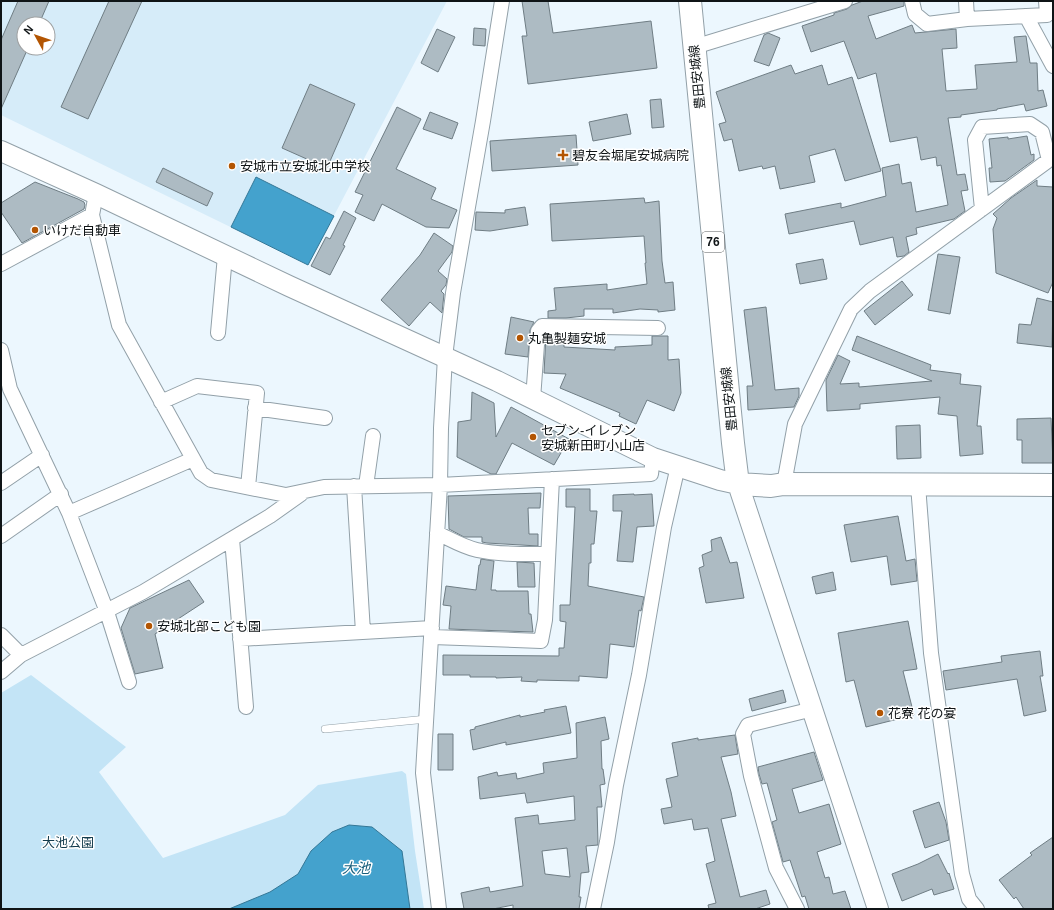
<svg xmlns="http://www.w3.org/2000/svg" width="1054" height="910" font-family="Helvetica,'Noto Sans JP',sans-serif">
	<rect width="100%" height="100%" fill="#ecf7fe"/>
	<path fill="#d6ecf9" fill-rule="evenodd" d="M1 1H447L308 265 1 115ZM24 24H48V48H24Z"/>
	<path fill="#c3e4f6" d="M31 675 126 747 99 772 163 858 285 815 318 785 402 771 406 774 415 851 424 909H1V693Z"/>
	<path fill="#44a2cd" stroke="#347796" d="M256 177 334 216 308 265 231 227Z
		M349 825 372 827 402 851 410 909H229L270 892 298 874 311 851 332 832Z"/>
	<path fill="#adbbc3" stroke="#6f7d84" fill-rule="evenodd" d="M18 1H49L39 24H24V48H28L1 109V40Z
		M109 1H142L88 119 61 107Z
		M522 1H548L553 33 651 21 657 68 528 84 522 36H527Z
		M863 1H904V6L868 16 876 39 912 25 915 33 956 29 957 48 942 49 946 91 977 89 975 65 1017 62 1014 37 1026 36 1030 63H1037L1038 91 1043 90 1047 106 1026 111 1024 104 997 109V110L961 115V117L948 118 957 175 965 174 968 190 961 191 965 211 954 219 916 228 917 234 906 237 909 252 904 256 897 257 893 237 860 245 854 221 789 234 785 214 841 203V208L886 196 882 168 899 164 902 184 911 182 916 212 948 205 941 165 937 166 936 157 921 160 917 137 890 142 876 73 858 79 844 41 811 52 802 26 834 15V13L847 9 852 5Z
		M474 28 486 29 485 46 473 45Z
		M437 29 455 37 438 72 421 63Z
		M768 33 780 38 769 66 754 61 764 35Z
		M791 65 795 74 822 65 828 85 852 77 881 171 845 181 835 149 809 156 815 182 780 189 775 166 763 169 762 166 739 171 732 139 724 141 719 124 726 122 716 92Z
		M310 84 355 104 327 168 282 148Z
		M661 99 664 127 652 128 650 100Z
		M397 107 421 119 396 169 436 188 431 199 457 210 449 228 426 227 382 204 374 221 355 212 363 195 355 192Z
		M430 112 458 123 452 139 423 129Z
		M627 114 631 134 593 141 589 122Z
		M576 135 578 165 492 171 490 141Z
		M1027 136 1031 155 1034 154V160L1005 181 990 182 989 168H992L989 139 1008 137V139Z
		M163 168 213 193 207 206 156 182Z
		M1037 180V186L1053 187V282L1048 293 996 273 993 229 997 218 993 214 1011 198Z
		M35 182 78 199 84 202 85 205 84 209 22 243 1 212V203Z
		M644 198 645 203 659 201 662 261 665 283 673 282 675 310 658 312V310L640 309 613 313V309H584V316L566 318H548V311L556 310 554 288 607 284V290L647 284 645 263H646L644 236 552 241 550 204Z
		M525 207 528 225 490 231 475 230 476 212 505 213V210Z
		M344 211 356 218 343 245 345 246 330 275 311 266 326 237 330 239Z
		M434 233 453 246 452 252 438 271 447 279 446 285 441 291 444 294 442 313 430 302 409 326 381 300 420 255Z
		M938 254 960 257 950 314 928 310Z
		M823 259 827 279 800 284 796 264Z
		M902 281 913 295 875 325 864 311Z
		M1037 298 1053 302 1052 347 1017 343 1019 324 1031 325Z
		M766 307 775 390 799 388V396L794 407 748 410 747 386H753L744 310Z
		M511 317 534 322 530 330 528 357 505 354Z
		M546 335H564V347L615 350V347L652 345V336H668V360L679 359 681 393 674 411 647 400 636 424 619 416 620 413 560 388 566 374 544 373Z
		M857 336 931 365 930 370 961 374 960 384 981 386 977 426H981L983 454 960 456 957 416 938 414 940 397 860 404V409L827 411 826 380 838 355 850 361 840 384 859 383V387L932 381 852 350Z
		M472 392 494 403 496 437 511 407 569 439 554 465 512 443 496 474H491L457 457 458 422 471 420Z
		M1051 418 1053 463H1022V440H1017V419Z
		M920 425 921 458 897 459 896 426Z
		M566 489H590V511H597L594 544H591V563H589L588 586 644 597 641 611 639 610 634 647 610 644 607 678 579 676V681L537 680V682L521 681 522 677 496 678V677H470V675H443V655L559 656V648H564L566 622 560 621V605H570L574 528 575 507H566Z
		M541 493 540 508H528L529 534H538V546L487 543 482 542V537H464L449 529 448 496Z
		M634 494V495L652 494 654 526 637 527 633 562 617 561 622 511H613V495Z
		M898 516 906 561 915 559 917 581 891 585 887 556 851 562 844 525Z
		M721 537 730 563 737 562 744 598 706 603 699 568 704 566 702 555 712 551 711 540Z
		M481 559 494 561 491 590H496V591H528L529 614H531L533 632 449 629 451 606 443 605 446 586 476 590 479 565H480Z
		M517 562 534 563 535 587H518Z
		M833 572 836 590 816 594 812 577Z
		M189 580 204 602 155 634 163 668 135 674 121 628 130 608Z
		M908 621 917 669 903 671 914 715 866 727 854 680 846 682 838 633Z
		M1040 651 1043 676H1040L1046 711 1024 716 1017 679 946 690 943 671 1002 662 1001 656Z
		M783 690 786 702 752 711 749 699Z
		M566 706 571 733 506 745V742L473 750 470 730 475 729V727L501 720 520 715V717L545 712 544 710Z
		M605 717 609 739 601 741 602 769H603L605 784 600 785 602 807H597L598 843V845L586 846 589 872 581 873 579 897H581L579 909H513V905L493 909H464L461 893 489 887 490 892 523 886 515 818 538 815 539 824 575 820 574 796 527 803 525 793 480 799 478 777 497 772 498 776 516 773 517 779 544 773 543 763 577 758 576 723ZM567 848 570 877 545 874 542 851Z
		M438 734H453V770H438Z
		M735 735 738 754 721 757 731 792 736 816 721 819 740 897 766 890 770 904 755 909H709L708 905 716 903 706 864 715 861 708 828 694 830 692 819 664 824 661 809 672 807 666 779 678 776 672 743 698 738V740Z
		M814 752 823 780 792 789 799 813 829 804 841 844 817 852 825 878 829 877 833 894 845 891 851 909H809L805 896 802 897 790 860 783 862 772 822 777 820 767 783 762 784 759 774 758 767Z
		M939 802 946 822 949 840 925 848 913 811Z
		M1053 837V909H1024L1016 897 1014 899 999 880 1032 855 1030 853Z
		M938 854 948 874 949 873 954 889 934 895 932 889 902 901 892 874 918 864Z"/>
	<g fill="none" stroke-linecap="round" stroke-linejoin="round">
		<g stroke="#92a0a8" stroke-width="8">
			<path id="lane" d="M325 729 427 719"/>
		</g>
		<g stroke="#92a0a8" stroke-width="16">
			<path id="street" d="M912 1 915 14 927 24 967 19
				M966 1 967 19 1047 15 1046 1
				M1026 16 1053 66
				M694 47 845 1
				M96 194 92 215 119 325 201 473 211 480 286 495 324 487 440 485 651 474 653 458
				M982 209 975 140 982 127 1030 124 1042 132 1049 160
				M1 264 92 215
				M218 333 225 256
				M1 350 10 389 69 513 107 612 129 682
				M533 399 538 331 542 326 658 328
				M161 402 197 386 257 393 248 487
				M255 408 325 418
				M1 483 42 455
				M784 484 795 424 851 309 870 291 1053 157
				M918 485 931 653 962 874 969 899 977 909
				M354 486 363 632
				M366 486 373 436
				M69 513 193 459
				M437 533C450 539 463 547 477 550 500 555 525 554 548 554
				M1 536 61 494
				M232 539 246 707
				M1 635 21 655
				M432 637 541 641 545 620 552 479
				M240 639 432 628
				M1 672 21 655 143 592 270 516 301 494
				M439 909 423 773 440 485 441 428 445 357 453 293 483 121 502 1
				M593 909 607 842 616 785 639 675 664 527 678 466
				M797 909 776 868 751 776 743 734 748 725 813 709"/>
		</g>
		<g stroke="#92a0a8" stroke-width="22">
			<path id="secondary" d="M1 151 96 194 289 286 497 381 653 458 720 480 738 484 878 909"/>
		</g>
		<g stroke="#92a0a8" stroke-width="24">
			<path id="primary" d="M690 1 733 443 738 484 771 486 784 484 1053 485"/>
		</g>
		<use href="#lane" stroke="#fff" stroke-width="7"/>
		<use href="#street" stroke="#fff" stroke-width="14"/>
		<use href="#secondary" stroke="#fff" stroke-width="20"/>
		<use href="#primary" stroke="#fff" stroke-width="22"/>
	</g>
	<g fill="#b35502" stroke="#fff" stroke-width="1.5">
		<path d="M561 149h4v4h4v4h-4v4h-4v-4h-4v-4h4z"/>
		<circle cx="232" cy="166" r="4"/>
		<circle cx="35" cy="230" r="4"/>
		<circle cx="520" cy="338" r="4"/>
		<circle cx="533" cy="437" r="4"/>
		<circle cx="149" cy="626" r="4"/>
		<circle cx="880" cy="713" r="4"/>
	</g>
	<g text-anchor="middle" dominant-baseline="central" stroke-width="3" stroke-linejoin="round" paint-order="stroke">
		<rect fill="#fff" stroke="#575a5c" stroke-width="1" x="702" y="232" width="22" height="20" rx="3"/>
		<g font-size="12" font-weight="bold" fill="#0f1416">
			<text x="713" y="242">76</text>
		</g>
		<g font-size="13" fill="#0f1416" stroke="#fff">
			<text transform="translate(697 77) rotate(-96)">豊田安城線</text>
			<text transform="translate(729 399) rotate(-96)">豊田安城線</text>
		</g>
		<g font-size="13" fill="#0f1416" stroke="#fff" text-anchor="start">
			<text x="572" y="155">碧友会堀尾安城病院</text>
			<text x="240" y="166">安城市立安城北中学校</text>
			<text x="43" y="230">いけだ自動車</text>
			<text x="528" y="338">丸亀製麺安城</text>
			<text x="541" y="430">セブン-イレブン<tspan x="541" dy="15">安城新田町小山店</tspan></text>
			<text x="157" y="626">安城北部こども園</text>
			<text x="888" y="713">花寮 花の宴</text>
		</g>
		<g font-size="13" fill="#133c4e" stroke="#fff">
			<text x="68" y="842">大池公園</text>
		</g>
		<g font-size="14" font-style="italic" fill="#175e7c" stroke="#fff">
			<text x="356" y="868">大池</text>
		</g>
	</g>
	<rect width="1054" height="910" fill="none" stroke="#0f1416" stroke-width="4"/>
	<g transform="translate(36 36) rotate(310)"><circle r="19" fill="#ffffff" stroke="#9fa1a2"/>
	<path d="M0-3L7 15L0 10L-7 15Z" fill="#b35502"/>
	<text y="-6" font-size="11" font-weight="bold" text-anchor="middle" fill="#0f1416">N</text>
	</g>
</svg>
